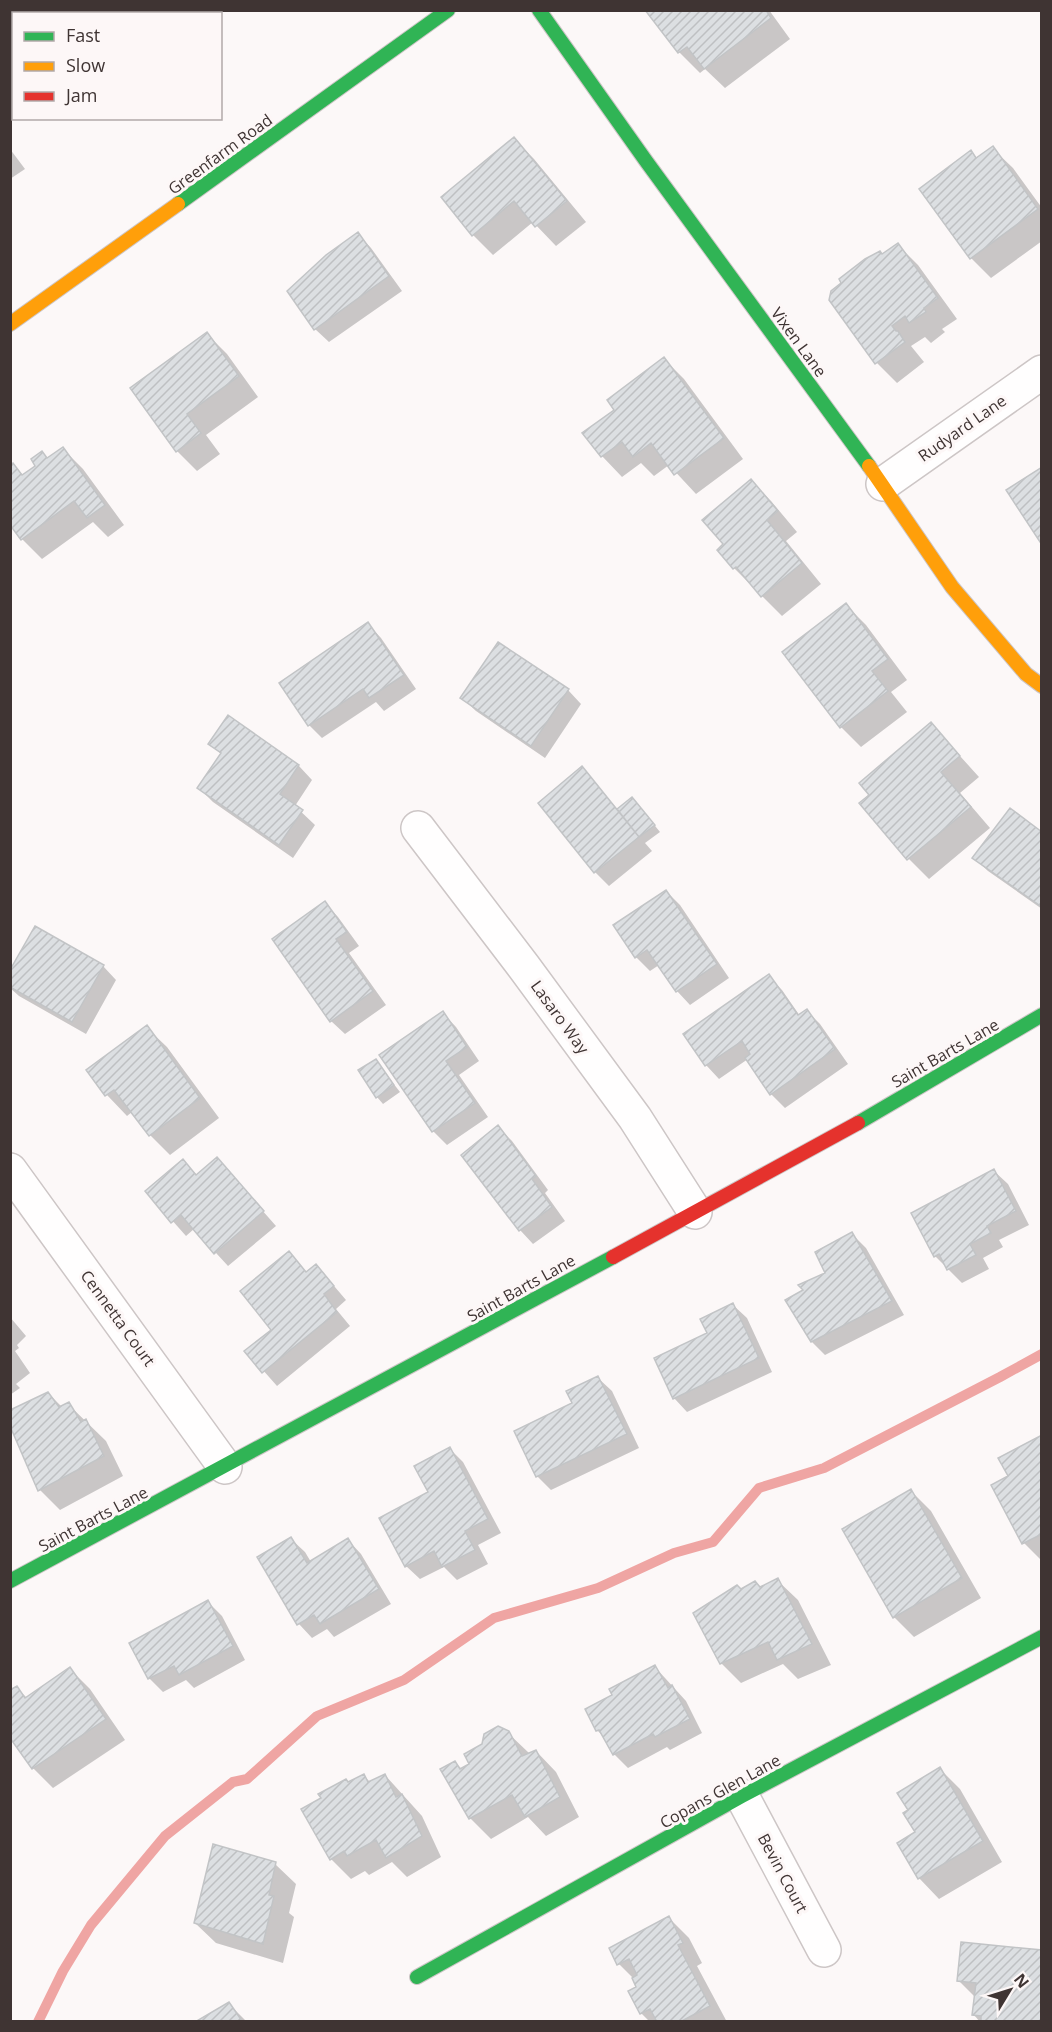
<svg xmlns="http://www.w3.org/2000/svg" width="1052" height="2032" font-family="'Open Sans',sans-serif">
	<defs>
		<pattern id="building-hatch" width="6" height="6" patternUnits="userSpaceOnUse" patternTransform="scale(1.5)"><rect width="6" height="6" fill="#dcdfe2"/><path d="M-1 1l2-2M0 6l6-6M5 7l2-2" fill="none" stroke="#bec0c2"/></pattern>
	</defs>
	<rect width="100%" height="100%" fill="#fcf8f8"/>
	<path fill="#0003" d="M647 10H769L790 39 725 88 705 69 700 73 679 52Z
		M514 139 534 159 586 222 556 246 533 222 493 255 473 235Z
		M992 148 1013 168 1042 208V241L991 278 971 258V152L978 159Z
		M10 149 25 169 10 179Z
		M358 234 371 248 402 291 329 342 315 329Z
		M898 245 918 265 957 319 942 329 945 332 931 343 925 337 911 346 924 362 897 383 877 363 831 300Z
		M207 334 227 354 258 397 206 435 220 454 197 471 177 451Z
		M664 359 684 379 743 459 696 494 669 465 654 476 641 463 622 477 602 456 585 433 616 410Z
		M63 449 83 469 124 525 108 537 93 522 42 559 22 539 13 465 24 476 37 466 42 453 48 459Z
		M751 481 771 501 797 532 786 541 821 584 782 616 734 568 719 550 725 544Z
		M846 605 866 625 907 680 891 692 907 712 861 747 841 727Z
		M368 624 381 638 416 689 384 711 376 702 322 738 309 725Z
		M568 690 581 704 545 758 476 711 462 698Z
		M228 718 299 766 312 780 295 806 315 825 293 858 213 802 199 788 222 755 210 743Z
		M931 724 979 777 960 793 990 828 929 879 909 859 861 803Z
		M582 768 618 810 639 806 660 832 645 843 652 851 609 886 595 872 540 803Z
		M1042 833V909L988 871 974 858Z
		M666 891 680 905 729 978 690 1005 677 991 659 965 650 971 636 957 615 926Z
		M325 903 338 917 359 946 349 953 386 1005 345 1034 331 1021Z
		M103 966 116 980 86 1034 19 996 10 988V973Z
		M768 976 782 990 800 1016 807 1011 820 1024 848 1064 785 1108 771 1094 748 1059 719 1079 706 1065Z
		M443 1013 456 1027 479 1061 459 1075 488 1117 447 1145 433 1131Z
		M146 1027 167 1047 219 1118 170 1155 150 1135 132 1112 127 1116 107 1095 88 1070Z
		M375 1060 400 1092 383 1104 377 1097Z
		M498 1127 512 1141 548 1190 545 1193 565 1221 533 1244 520 1230Z
		M217 1159 276 1226 228 1266 194 1229 186 1236 147 1192 183 1161 197 1175Z
		M994 1171 1008 1184 1029 1225 999 1240 1003 1247 983 1258 989 1269 962 1283 935 1256Z
		M852 1234 866 1248 904 1315 825 1355 812 1342 805 1291 827 1274Z
		M288 1253 307 1273 316 1266 329 1280 346 1300 336 1309 350 1326 277 1386 246 1351 273 1330Z
		M733 1305 747 1318 772 1372 687 1412 674 1398 708 1334Z
		M10 1317 26 1336 17 1345 19 1348 15 1351 30 1373 16 1384 20 1388 10 1395Z
		M598 1378 612 1391 639 1448 551 1490 537 1476 574 1404Z
		M48 1393 62 1407 68 1404 106 1441 123 1476 60 1510 40 1490Z
		M1042 1437V1561L1024 1543 993 1486 1010 1477Z
		M450 1449 463 1462 501 1533 478 1545 488 1564 457 1580 444 1567 420 1579 406 1566 430 1493Z
		M911 1491 931 1511 981 1598 914 1637 894 1617Z
		M291 1539 305 1552 311 1562 348 1540 361 1554 391 1604 334 1637 327 1629 312 1638 299 1624 259 1558Z
		M777 1580 798 1600 831 1665 798 1679 783 1664 741 1683 721 1663 741 1591 760 1588Z
		M208 1602 222 1616 245 1660 194 1688 186 1680 163 1692 149 1678Z
		M655 1667 686 1701 702 1733 670 1750 667 1747 628 1768 614 1754 606 1739 597 1730 614 1696Z
		M70 1669 90 1689 125 1740 53 1788 33 1768 10 1735 17 1688 27 1698Z
		M508 1733 529 1753 536 1751 556 1772 579 1817 546 1836 528 1817 491 1839 471 1819 443 1770 455 1763 462 1769 471 1765Z
		M940 1769 960 1789 1002 1862 939 1899 919 1878 899 1843 917 1833 910 1810Z
		M385 1775 422 1816 441 1857 407 1877 392 1862 369 1875 365 1871 351 1879 331 1859 348 1783 364 1776 370 1782Z
		M275 1864 296 1884 289 1913 294 1917 283 1963 216 1943 195 1923Z
		M669 1918 689 1938 702 1963 697 1966 727 2022H650L641 2013 638 1987 635 1980 619 1964 611 1948Z
		M1042 1951V2022H980L974 2015 976 1998 958 1980Z
		M229 2004 247 2022H198Z"/>
	<g fill="none" stroke-linecap="round" stroke-linejoin="round">
		<path stroke="#efa5a3" stroke-width="10" d="M38 2022 63 1971 91 1925 165 1836 233 1782 247 1779 317 1716 404 1680 494 1618 598 1588 674 1553 713 1542 759 1488 824 1468 1000 1377 1042 1354"/>
	</g>
	<path fill="url(#building-hatch)" stroke="#c2c4c6" stroke-width="1.5" d="M112 10H142L144 14H108Z
		M645 10H766L771 18 704 69 687 47 678 53Z
		M514 137 567 201 535 227 514 201 472 236 441 197Z
		M993 146 1038 209 970 259 919 189 971 150 976 158Z
		M358 232 389 276 314 330 287 291 326 255Z
		M898 243 938 298 924 308 926 312 909 323 905 316 892 326 896 331H898L905 342 875 364 829 300 831 291 841 283 839 279 865 259 880 251 882 254Z
		M207 332 239 376 187 414 201 433 176 452 130 388Z
		M664 357 724 438 674 475 651 443 633 457 622 442 601 457 582 433 614 410 607 400Z
		M63 447 105 505 87 518 74 501 21 540 10 525V465L13 463 22 475 35 466 31 459 42 451 47 458Z
		M1042 467V545L1006 490Z
		M751 479 778 511 767 520 802 563 761 597 736 567 733 569 717 550 723 544 702 520Z
		M846 603 888 659 872 671 888 691 840 728 782 652Z
		M368 622 404 675 369 698 363 689 308 726 279 683Z
		M498 642 569 689 531 746 460 698Z
		M228 715 299 765 280 794 303 810 279 845 197 788 221 753 208 744Z
		M931 722 960 756 941 772 971 807 907 860 859 803 869 795 859 783Z
		M582 766 639 837 594 873 538 803Z
		M632 797 655 825 639 837 617 809Z
		M1010 808 1042 832V907L972 858Z
		M666 890 717 964 676 992 647 950 635 958 613 925Z
		M325 901 347 932 336 939 373 991 330 1022 272 939Z
		M35 926 104 965 72 1022 10 987V970Z
		M769 974 798 1015 807 1009 835 1049 770 1095 745 1058 750 1054 742 1041 705 1066 683 1034Z
		M443 1011 467 1047 446 1061 475 1103 432 1132 379 1055Z
		M147 1025 200 1098 149 1136 114 1090 105 1096 86 1070Z
		M376 1059 394 1085 376 1098 358 1070Z
		M498 1125 536 1176 532 1179 552 1207 519 1231 461 1155Z
		M217 1157 264 1211 214 1254 181 1215 171 1223 145 1191 183 1159 196 1175Z
		M994 1169 1016 1211 987 1226 991 1233 970 1244 976 1255 947 1270 939 1254 934 1257 911 1213Z
		M852 1232 892 1301 811 1342 785 1300 803 1290 798 1285 825 1273 815 1252Z
		M289 1251 306 1272 316 1264 334 1286 324 1294 337 1312 262 1373 244 1351 271 1330 240 1291Z
		M733 1303 759 1358 673 1399 654 1358 707 1333 700 1319Z
		M598 1376 627 1434 536 1477 514 1431 572 1403 566 1391Z
		M48 1392 59 1407 69 1402 81 1422 86 1419 104 1456 38 1491 10 1426V1410Z
		M1042 1435V1534L1022 1544 991 1485 1008 1476 998 1458Z
		M450 1447 488 1519 465 1531 475 1550 442 1567 434 1551 405 1567 379 1518 428 1492 414 1466Z
		M911 1489 962 1578 893 1618 842 1529Z
		M291 1537 307 1563 348 1538 379 1589 320 1624 314 1615 297 1625 257 1557Z
		M778 1578 812 1644 777 1660 768 1642 720 1664 693 1613 737 1585 741 1589 755 1581 760 1587Z
		M208 1600 233 1646 179 1675 174 1666 148 1679 129 1643Z
		M655 1665 668 1688 672 1685 690 1719 655 1737 653 1734 613 1755 599 1730 596 1731 585 1709 612 1695 609 1689Z
		M70 1667 106 1719 32 1769 10 1738V1690L17 1686 25 1698Z
		M498 1726 509 1731 522 1756 536 1750 560 1797 525 1817 512 1795 469 1819 440 1769 455 1761 460 1769 469 1764 464 1754 482 1744 484 1734Z
		M940 1767 983 1841 918 1879 897 1843 915 1832 903 1813 908 1810 897 1793Z
		M364 1774 368 1782 385 1774 396 1797 402 1794 422 1836 386 1858 376 1840 347 1856 344 1851 330 1860 301 1809 321 1798 318 1794 346 1779 348 1782Z
		M213 1844 276 1862 269 1895 274 1896 263 1944 194 1923Z
		M669 1916 683 1943 678 1945 710 2006 680 2022H657L650 2009 640 2014 628 1991 636 1987 632 1978 637 1975 629 1959 617 1965 609 1948Z
		M961 1942 1042 1950V2022H981V2016L972 2015 976 1983 957 1981Z
		M229 2002 242 2021 240 2022H195Z"/>
	<g fill="none" stroke-linecap="round" stroke-linejoin="round">
		<g stroke="#cdc6c6" stroke-width="36">
			<path id="street" d="M883 484 1042 372
				M418 828 524 967 635 1118 695 1212
				M10 1170 225 1467
				M742 1796 824 1950"/>
		</g>
		<g stroke="#cdc6c6" stroke-width="16">
			<path id="fast" d="M539 10 646 161 869 466
				M178 204 448 10
				M858 1123 1042 1015
				M10 1581 613 1257
				M417 1977 742 1796 1042 1637"/>
		</g>
		<g stroke="#cdc6c6" stroke-width="16">
			<path id="slow" d="M10 324 178 204
				M869 466 952 587 1026 674 1042 686"/>
		</g>
		<g stroke="#cdc6c6" stroke-width="16">
			<path id="jam" d="M613 1257 858 1123"/>
		</g>
		<use href="#street" stroke="#fffefe" stroke-width="33"/>
		<use href="#fast" stroke="#30b455" stroke-width="14"/>
		<use href="#slow" stroke="#ff9f0a" stroke-width="14"/>
		<use href="#jam" stroke="#e5322d" stroke-width="14"/>
	</g>
	<g text-anchor="middle" dominant-baseline="central" stroke-width="6" stroke-linejoin="round" paint-order="stroke">
		<g font-size="16" fill="#3f3433" stroke="#fdf7f7">
			<text transform="translate(220 154) rotate(-36)">Greenfarm Road</text>
			<text transform="translate(799 342) rotate(54)">Vixen Lane</text>
			<text transform="translate(962 428) rotate(-35)">Rudyard Lane</text>
			<text transform="translate(560 1017) rotate(54)">Lasaro Way</text>
			<text transform="translate(945 1053) rotate(-30)">Saint Barts Lane</text>
			<text transform="translate(521 1288) rotate(-29)">Saint Barts Lane</text>
			<text transform="translate(118 1318) rotate(54)">Cennetta Court</text>
			<text transform="translate(93 1519) rotate(-28)">Saint Barts Lane</text>
			<text transform="translate(720 1791) rotate(-29)">Copans Glen Lane</text>
			<text transform="translate(783 1873) rotate(62)">Bevin Court</text>
		</g>
	</g>
	<rect width="1052" height="2032" fill="none" stroke="#3f3433" stroke-width="24"/>
	<rect x="12" y="12" width="210" height="108" fill="#fdf7f7" stroke="#b1a9a9" stroke-width="1.5"/>
	<rect x="24" y="32" width="30" height="9" fill="#30b455" stroke="#b1a9a9" stroke-width="1.5"/>
	<text x="66" y="42" font-size="18" fill="#3f3433">Fast</text>
	<rect x="24" y="62" width="30" height="9" fill="#ff9f0a" stroke="#b1a9a9" stroke-width="1.5"/>
	<text x="66" y="72" font-size="18" fill="#3f3433">Slow</text>
	<rect x="24" y="92" width="30" height="9" fill="#e5322d" stroke="#b1a9a9" stroke-width="1.5"/>
	<text x="66" y="102" font-size="18" fill="#3f3433">Jam</text>
	<g transform="translate(1010 1990) rotate(52)" stroke="#fdf7f7" stroke-width="4.5" paint-order="stroke">
	<path d="M0-4.5L10 22L0 15L-10 22Z" fill="#3f3433"/>
	<text y="-9" font-size="16" font-weight="bold" text-anchor="middle" fill="#3f3433">N</text>
	</g>
</svg>
